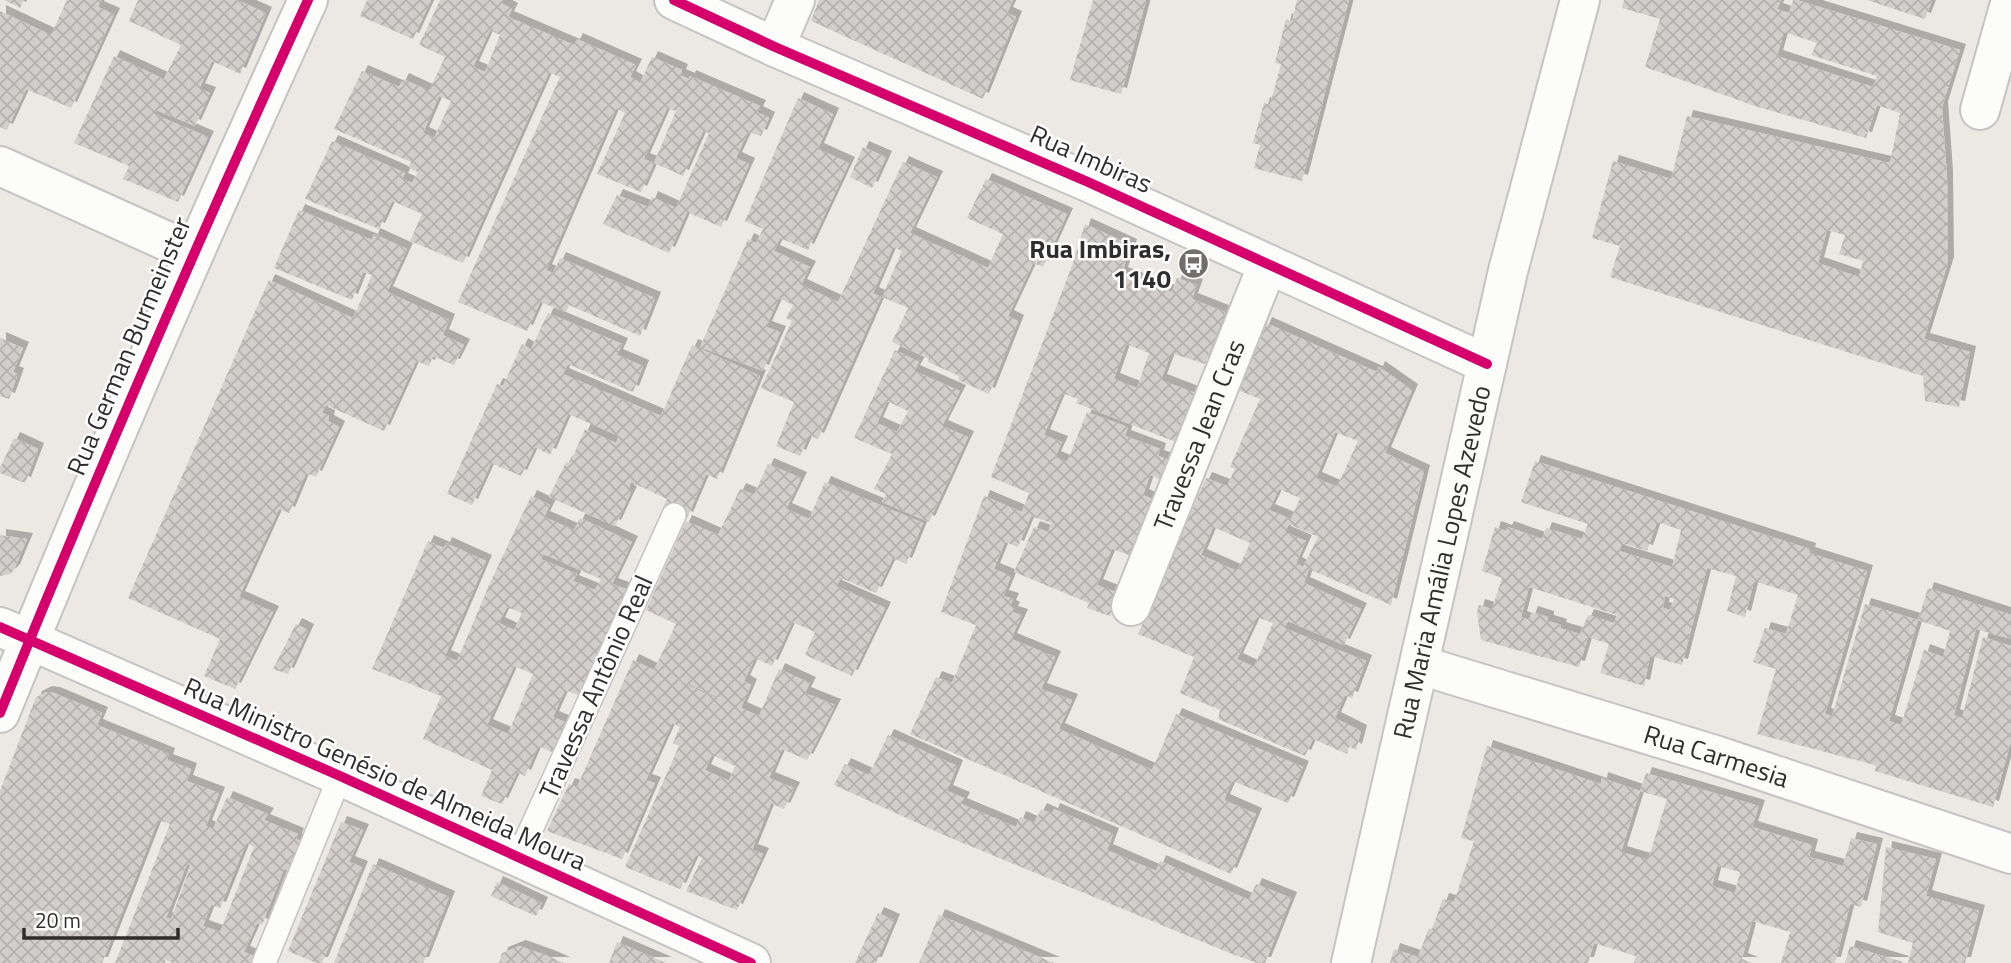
<svg xmlns="http://www.w3.org/2000/svg" width="2011" height="963" viewBox="0 0 2011 963" font-family="'Titillium Web',sans-serif">
<defs>
<pattern id="building-cross-hatch" width="8" height="8" patternUnits="userSpaceOnUse" patternTransform="scale(1.75)"><rect width="8" height="8" fill="#d1cecb"/><path d="M0 0l8 8M0 8l8-8" fill="none" stroke="#b4b1af"/></pattern>
<filter id="shadow"><feDropShadow dx="6" dy="-6" stdDeviation="0" flood-color="#0004"/></filter>
</defs>
<rect width="100%" height="100%" fill="#ece8e4"/>
<path fill="url(#building-cross-hatch)" fill-rule="evenodd" filter="url(#shadow)" d="M4,0H24L20,8Z
M67,0H101L98,7L114,14L71,108L26,89L7,130L0,127V11L51,35Z
M138,0H237L266,13L240,74L212,61L199,89L210,93L195,126L156,110L154,114L208,137L178,202L123,179L129,166L74,143L114,56L164,79L181,45L129,21Z
M367,0H431L413,39L360,16Z
M440,0H503V4L512,9L508,17L574,45L577,39L636,65L630,77L640,83L652,57L682,70L680,75L689,79L690,76L760,106L757,112L769,118L761,136L748,132L736,158L749,164L721,227L687,212L669,253L603,224L617,195L648,207L652,197L676,208L709,133L703,131L683,176L654,163L676,111L667,108L644,159L654,163L641,192L597,174L625,113L616,108L546,270L553,273L560,258L655,298L640,336L569,305L566,312L540,302L527,331L458,302L560,77L549,72L463,263L410,241L422,214L395,202L392,201L379,229L305,199L332,141L405,173L402,179L412,183L418,172L409,168L411,162L334,129L362,71L399,87L403,79L429,91L445,57L419,45ZM490,30L500,35L485,72L473,67ZM439,96L451,101L434,138L423,133Z
M819,0H1013L1007,13L1016,17L983,99L811,21Z
M1093,0H1146L1121,94L1070,80Z
M1297,0H1349L1302,181L1254,168L1260,145L1253,143L1264,103L1270,105L1281,64L1275,63L1286,19L1292,21Z
M1624,0H1781L1777,9L1789,13L1793,0H1797L1960,50L1942,107L1947,177L1948,263L1924,339L1970,352L1959,407L1925,401L1923,376L1610,277L1620,246L1592,238L1613,161L1671,179L1687,116L1890,163L1900,113L1877,105L1866,138L1758,107L1645,67L1660,19L1622,8ZM1784,32L1817,43L1811,55L1877,76L1873,87L1777,56ZM1827,230L1845,235L1839,254L1863,261L1859,277L1818,263Z
M1867,0H1932L1925,19Z
M798,98L833,114L818,149L849,163L808,250L780,238L774,251L810,267L801,285L838,302L903,162L937,177L910,233L988,268L1003,234L967,218L986,179L1067,214L1043,267L1033,263L1008,316L1018,321L989,394L958,380L959,376L928,362L929,359L892,342L908,308L882,297L902,251L893,247L873,293L881,297L824,426L818,439L809,435L800,456L776,446L794,402L761,388L792,321L786,318L793,305L779,298L766,327L780,332L763,371L700,347L748,239L756,243L763,229L745,221Z
M863,147L886,157L872,188L850,177Z
M299,210L372,240L374,234L407,249L387,292L449,320L443,335L464,345L454,365L433,356L429,366L416,361L384,431L326,405L322,413L329,416L328,421L339,427L316,477L306,473L289,513L279,509L239,597L273,612L235,689L204,676L220,639L128,598L269,280L353,318L372,275L363,272L352,300L274,268Z
M1085,224L1131,245L1122,273L1172,292L1177,278L1197,285L1192,299L1225,312L1205,364L1171,353L1161,380L1195,393L1176,442L1076,403L1078,399L1062,393L1044,435L1062,442L1055,457L1067,462L1087,412L1128,427L1125,436L1160,449L1158,456L1170,460L1162,480L1150,475L1143,495L1154,500L1132,556L1112,549L1097,585L1118,593L1110,616L1087,608L1089,603L1014,572L1034,527L1048,532L1051,523L1031,516L1018,547L1005,542L994,569L1011,576L1003,596L1013,599L1010,606L1014,608L1012,612L1022,615L1011,639L1055,657L1041,689L1072,700L1059,729L1152,770L1176,714L1303,767L1288,803L1232,781L1224,800L1256,814L1231,874L910,734L936,677L952,683L976,625L941,612L984,496L1022,512L1029,493L991,477L1073,263ZM1126,344L1149,353L1137,388L1114,379Z
M548,313L622,344L617,355L643,366L633,392L568,364L563,374L661,416L692,345L760,376L717,479L706,474L687,518L663,507L667,499L631,482L628,491L631,492L615,526L549,497L566,462L570,463L585,429L616,443L619,436L568,414L550,455L535,447L521,476L491,463L472,505L447,494L497,384L503,386L522,344L531,349Z
M1266,323L1377,372L1379,367L1412,390L1385,453L1424,471L1391,605L1309,569L1304,583L1361,609L1344,645L1288,621L1284,628L1366,661L1352,698L1345,695L1335,718L1361,731L1356,750L1349,746L1347,754L1313,739L1305,756L1218,719L1220,710L1180,693L1194,657L1138,634L1206,478L1227,486L1235,469L1230,467L1260,399L1238,390ZM1335,432L1358,441L1337,487L1316,478ZM1279,489L1300,498L1291,519L1269,510ZM1289,524L1318,537L1303,567L1296,563L1306,541L1285,532ZM1213,527L1250,543L1237,571L1201,555ZM1257,617L1273,623L1254,667L1237,659Z
M0,338L23,348L13,372L18,374L9,399L0,396Z
M895,350L919,362L914,371L960,391L942,426L968,437L929,522L882,502L886,494L874,489L892,454L854,438ZM887,401L908,411L897,432L877,423Z
M14,438L38,449L25,483L0,473V468Z
M1535,461L1810,549L1809,553L1867,571L1825,714L1832,716L1865,604L1918,620L1889,721L1901,725L1924,650L1943,657L1950,631L1918,620L1928,588L2011,615V639L1976,629L1954,715L1962,718L1983,637L2011,646V741L1993,807L1875,771L1876,766L1871,764L1757,734L1776,669L1753,662L1765,628L1786,634L1798,595L1754,581L1745,617L1727,611L1736,576L1707,568L1682,665L1650,656L1644,686L1600,673L1609,644L1588,637L1579,667L1481,640L1477,612L1479,605L1492,609L1502,578L1482,571L1495,527L1506,531L1508,527L1542,539L1546,528L1582,539L1588,524L1521,502ZM1657,522L1681,530L1672,567L1619,551L1622,543L1647,551ZM1529,587L1617,615L1614,623L1588,615L1580,634L1560,628L1561,625L1548,621V617L1532,612L1529,620L1521,617ZM1665,596L1674,599L1670,610L1663,608Z
M768,464L801,478L786,509L809,519L825,482L923,523L906,564L893,558L876,593L841,578L836,586L885,608L852,676L805,655L815,632L792,622L772,666L755,658L744,681L751,685L741,708L759,716L779,669L810,683L805,693L835,705L807,760L782,749L769,778L794,788L784,809L771,803L752,850L763,854L737,910L686,891L702,858L696,855L680,889L625,867L679,746L673,743L680,727L672,723L646,780L655,783L622,859L547,831L569,784L577,787L633,660L654,670L676,624L646,610L686,521L718,535L740,489L754,495ZM666,674L719,698L718,699L689,686ZM712,755L735,766L729,781L705,770Z
M531,496L550,505L544,517L574,530L580,518L632,542L612,584L626,589L607,632L578,695L565,690L553,717L565,722L552,752L538,746L525,776L517,772L502,804L481,796L492,770L423,739L441,696L372,669L428,541L444,548L446,543L486,561L445,656L457,661L490,583ZM543,554L557,560L601,579L595,590L573,581L577,574L541,559ZM507,607L522,613L514,630L499,623ZM514,666L533,674L508,734L487,725Z
M0,535L27,539L14,570L10,574L0,576Z
M296,624L308,630L288,674L273,669Z
M46,692L54,693L102,713L97,725L169,754L167,760L191,769L187,781L219,793L206,826L213,829L227,797L268,814L264,820L298,834L296,839L304,842L292,871L284,869L262,925L257,923L244,952L257,957L255,963H173L166,960L165,963H115L170,824L158,820L102,963H0V791L36,697ZM246,843L254,847L220,932L203,926L211,905L220,908ZM187,864L191,865L171,919L166,918Z
M888,735L957,766L947,791L964,798L961,804L1016,827L1020,817L1034,823L1041,809L1052,814L1054,809L1113,834L1107,850L1156,871L1160,861L1249,900L1256,884L1291,898L1265,963H1257L1227,952L946,836L834,785L845,764L869,775Z
M1487,746L1601,784L1602,778L1640,791L1646,773L1759,806L1752,827L1812,845L1809,857L1843,866L1851,838L1877,844L1861,907L1850,904L1835,963H1781L1790,932L1752,921L1742,959L1752,963H1634L1636,956L1594,943L1588,963H1390L1394,949L1418,957L1429,928L1432,929L1443,899L1454,902L1474,841L1461,838ZM1640,791L1667,799L1648,860L1621,852ZM1717,866L1740,872L1735,893L1712,886Z
M341,822L363,830L349,862L362,867L322,963H316L288,951Z
M1886,847L1936,859L1926,896L1979,911L1965,963H1908L1913,943L1878,932Z
M373,864L449,897L423,963H334Z
M497,882L542,903L536,916L491,896Z
M878,913L894,920L876,963H855Z
M939,915L1054,963H919Z
M617,942L666,963H609Z
M520,946L548,956L564,963H499L502,953Z
M1850,946L1903,962L1902,963H1845Z"/>
<g fill="none" stroke-linecap="round" stroke-linejoin="round">
<defs>
<path id="service" d="M518,858L674,515
M264,963L340,776"/>
<g id="minor">
<path d="M674,0L775,47L1088,182L1487,364"/>
<path d="M775,47L795,0"/>
<path d="M1980,110L2011,0"/>
<path d="M0,166L193,253"/>
<path id="s1" d="M1131,606L1268,264"/>
<path d="M0,627L340,776L751,963"/>
<path id="s2" d="M1420,665L1715,755L2011,854"/>
<path d="M0,713C97,473 200,236 308,0"/>
</g>
<g id="secondary">
<path id="s3" d="M1351,963L1508,271L1580,0"/>
</g>
</defs>
<use href="#service" stroke="#c5c4c5" stroke-width="26"/>
<use href="#minor" stroke="#c5c4c5" stroke-width="42"/>
<use href="#secondary" stroke="#c5c4c5" stroke-width="42"/>
<use href="#service" stroke="#fcfcfb" stroke-width="23"/>
<use href="#minor" stroke="#fcfcfb" stroke-width="38"/>
<use href="#secondary" stroke="#fcfcfb" stroke-width="38"/>
<defs>
<path id="cycleway" d="M674,0L775,47L1088,182L1487,364
M0,627L340,776L751,963
M0,713C97,473 200,236 308,0"/>
</defs>
<use href="#cycleway" stroke="#fff" stroke-width="15"/>
<use href="#cycleway" stroke="#d6006c" stroke-width="10"/>
</g>
<defs>
<symbol id="bus-disc" viewBox="-11 -11 22 22"><circle r="9.5" fill="#706f6e" stroke="#fff"/><path d="M-5-6H5V4H4V6H2V4H-2V6H-4V4H-5ZM-3.5-4V0h7V-4ZM-3.5 1.2v1.5H-2V1.2ZM2 1.2v1.5H3.5V1.2Z" fill="#fff"/></symbol>
</defs>
<g fill-rule="evenodd">
<use href="#bus-disc" x="1176" y="246" width="35" height="35"/>
</g>
<g text-anchor="middle" stroke-width="5" stroke-linejoin="round" paint-order="stroke">
<g font-size="26" fill="#2e2e2e" stroke="#fff">
<text transform="translate(1091 159) rotate(24)" y="9">Rua Imbiras</text>
<text transform="translate(129 346) rotate(-67)" y="9">Rua German Burmeinster</text>
<text dy="9" stroke="none"><textPath href="#s1" startOffset="184">Travessa Jean Cras</textPath></text>
<text dy="9" stroke="none"><textPath href="#s3" startOffset="411">Rua Maria Amália Lopes Azevedo</textPath></text>
<text transform="translate(596 687) rotate(-66)" y="9">Travessa Antônio Real</text>
<text dy="9" stroke="none"><textPath href="#s2" startOffset="310">Rua Carmesia</textPath></text>
<text transform="translate(385 774) rotate(24)" y="9">Rua Ministro Genésio de Almeida Moura</text>
</g>
<g font-size="26" font-weight="bold" fill="#2e2e2e" stroke="#fff" text-anchor="end">
<text x="1171" y="258">Rua Imbiras,<tspan x="1171" dy="30">1140</tspan></text>
</g>
</g>
<path d="M24 928v10h154v-10" fill="none" stroke="#2e2e2e" stroke-width="3.5"/>
<text x="35" y="928" font-size="21" fill="#2e2e2e" stroke="#ffffff" stroke-width="5" paint-order="stroke">20 m</text>
</svg>
